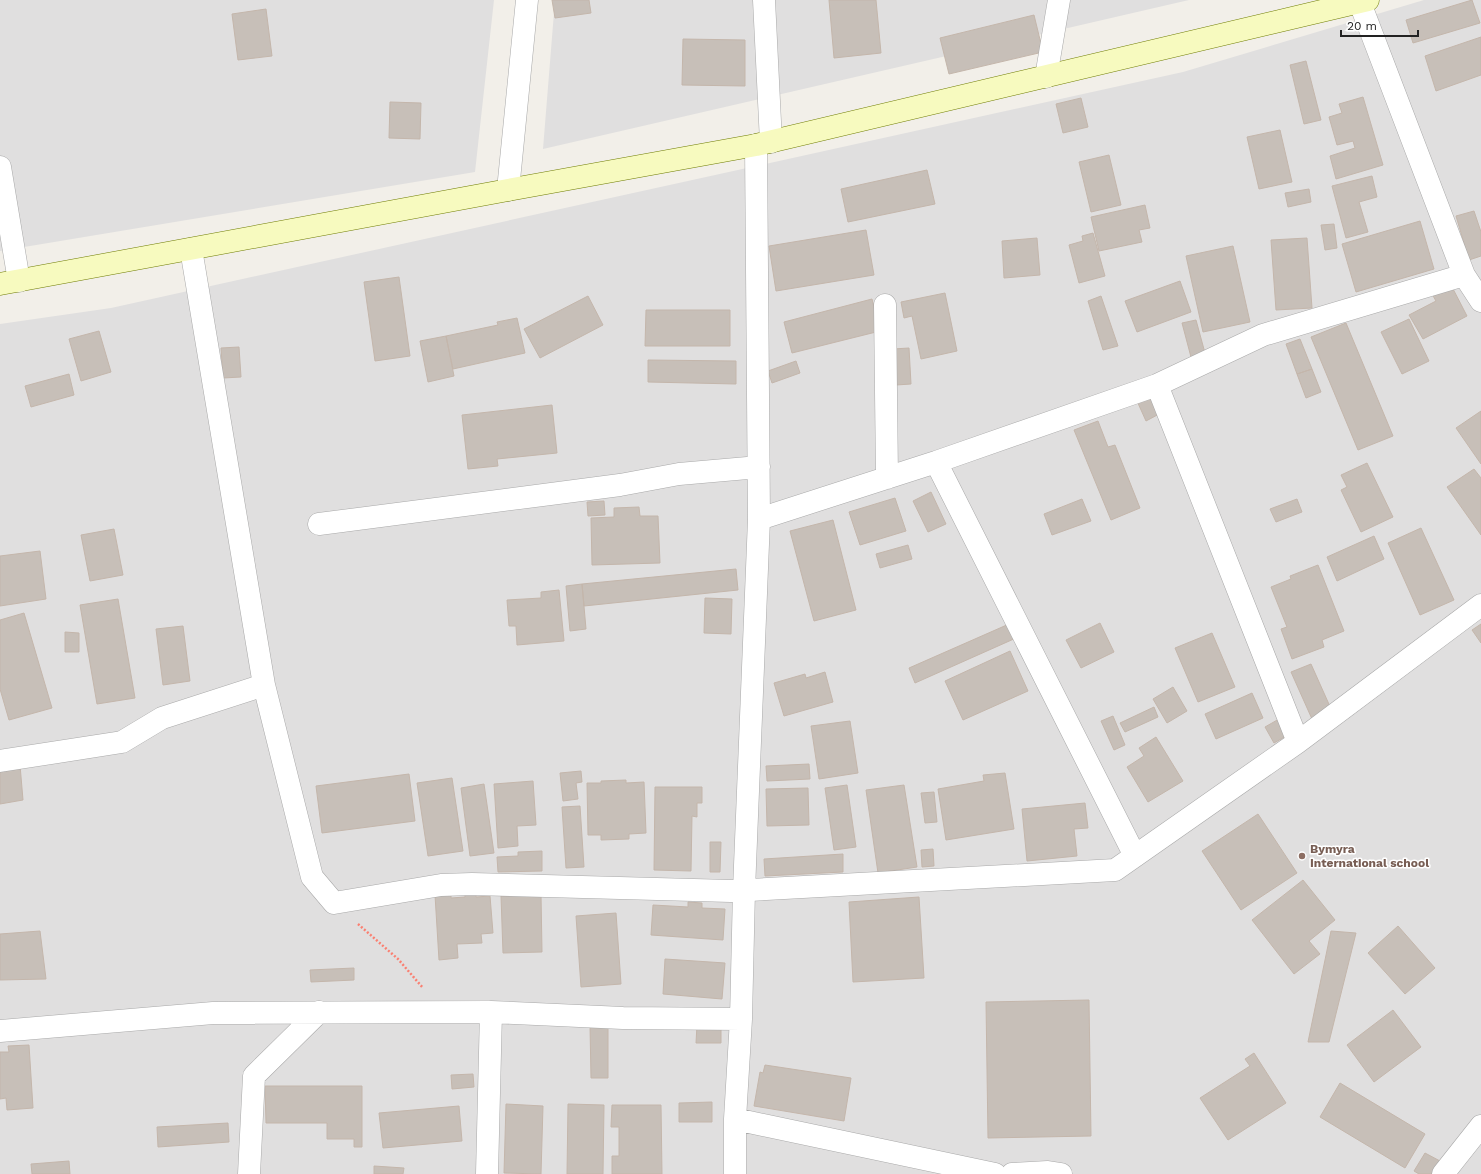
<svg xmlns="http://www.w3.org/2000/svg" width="1481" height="1174" viewBox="0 0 1481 1174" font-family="'Work Sans',sans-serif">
<rect width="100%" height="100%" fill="#f2efe9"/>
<path fill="#e0dfdf" d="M0,0H494L475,172L0,251Z
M555,0H1189L543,149Z
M1424,0H1481V1174H0V324L111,308L1183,72Z"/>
<path fill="#c7bfb8" stroke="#c4b6ab" d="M552,0H589L591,13L555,18Z
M829,0H876L881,53L834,58Z
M1472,0L1480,23L1413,43L1406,20Z
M266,9L272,56L238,60L232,14Z
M1034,15L1043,52L949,74L940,38Z
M1481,37V75L1436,91L1425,56Z
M683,39L745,40V86L682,85Z
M1306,61L1321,120L1304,124L1290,65Z
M1363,97L1383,165L1336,179L1330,156L1355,148L1353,141L1337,145L1329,117L1342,113L1339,104Z
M1081,98L1088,127L1063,133L1056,104Z
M390,102L421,103L420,139L389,138Z
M1280,130L1292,182L1259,189L1247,137Z
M1109,155L1121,205L1091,212L1079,162Z
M927,170L935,204L848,222L841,189Z
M1372,176L1377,197L1359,202L1368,232L1346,238L1332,186Z
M1309,189L1311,202L1288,207L1285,193Z
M1145,205L1150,228L1139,230L1142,242L1099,251L1091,217Z
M1474,211L1481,232V256L1469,260L1456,216Z
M1420,221L1434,269L1356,292L1342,244Z
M1334,224L1337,248L1325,250L1321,225Z
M866,230L874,275L776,291L769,246Z
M1093,233L1105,276L1079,283L1069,245L1083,241L1082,236Z
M1037,238L1040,275L1004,278L1002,241Z
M1307,238L1312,308L1276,310L1271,240Z
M1233,246L1250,322L1203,332L1186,256Z
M399,277L410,356L375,361L364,282Z
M1180,281L1191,312L1137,332L1125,301Z
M1451,285L1467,316L1423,339L1409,315L1436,301L1432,294Z
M945,293L957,351L921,359L912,316L904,318L901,302Z
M588,296L603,325L540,358L524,329Z
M1101,296L1118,346L1103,350L1088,301Z
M872,299L880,331L792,353L784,322Z
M646,310H730V346H645Z
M517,318L525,353L453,369L446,336L498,325L497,322Z
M1409,319L1429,361L1402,374L1381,332Z
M1196,320L1205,353L1191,357L1182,323Z
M1346,323L1393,436L1358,450L1311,337Z
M99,331L111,372L81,381L69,339Z
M446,336L454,376L428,382L420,341Z
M1300,339L1312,369L1297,374L1286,344Z
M239,347L241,377L223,378L221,348Z
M909,348L911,384L896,385L893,349Z
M648,360L736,361V384L648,382Z
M796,361L800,373L772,383L768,371Z
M1312,369L1321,392L1306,398L1297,374Z
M69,374L74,395L31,407L25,386Z
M1152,394L1161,413L1146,421L1137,401Z
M552,405L557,453L497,459L498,466L468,469L462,415Z
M1481,411V464L1456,428Z
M1098,421L1108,447L1115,445L1140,508L1111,520L1074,430Z
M1367,463L1393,517L1361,532L1341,490L1347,487L1341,475Z
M1474,469L1481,478V535L1447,487Z
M931,492L946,524L928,532L913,501Z
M895,498L906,531L860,545L849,512Z
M1082,499L1091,521L1052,535L1044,514Z
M1297,499L1302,512L1276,522L1270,509Z
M604,501L605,515L588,516L587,502Z
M639,507L640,516H658L660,563L592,565L591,518L614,517V508Z
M833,520L856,610L814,621L790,531Z
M1421,528L1454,600L1420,615L1388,543Z
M114,529L123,575L90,581L81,535Z
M1374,536L1384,559L1337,581L1327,557Z
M908,545L912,559L880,568L876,554Z
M40,551L46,599L0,606V556Z
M1318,565L1344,631L1322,640L1324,647L1292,659L1281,629L1287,627L1271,587L1291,579L1290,576Z
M736,569L738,590L584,606L582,584Z
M582,584L586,629L570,631L566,586Z
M559,590L564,641L517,645L516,626H509L507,600L541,598V592Z
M705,598L732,599L731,634L704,633Z
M118,599L135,698L97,704L80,605Z
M24,613L52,708L9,720L0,689V620Z
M1100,623L1114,652L1081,668L1066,640Z
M1009,624L1016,638L915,683L909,668Z
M1481,624V643L1472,630Z
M183,626L190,681L163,685L156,629Z
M65,632L79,633V652H65Z
M1212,633L1235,687L1198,702L1175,648Z
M1010,651L1028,691L963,720L945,681Z
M1311,664L1332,711L1312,719L1291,672Z
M825,672L833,702L784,716L774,683L805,674L806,678Z
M1173,687L1187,711L1167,723L1153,699Z
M1252,693L1263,718L1216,739L1205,714Z
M1154,707L1158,717L1125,732L1120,723Z
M1113,716L1125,745L1114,750L1101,721Z
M1279,719L1288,735L1274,743L1265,727Z
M850,721L858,773L819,779L811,726Z
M1156,737L1183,781L1148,802L1127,767L1144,756L1139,748Z
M809,764L810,779L767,781L766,766Z
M20,765L23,800L0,804V767Z
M581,771L582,782L576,783L578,799L563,801L560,773Z
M1005,773L1014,829L946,840L938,789L984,781L983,775Z
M409,774L415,821L322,833L316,786Z
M452,778L463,851L428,856L417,783Z
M626,780V783L644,782L646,833L629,834V839L601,840V835H588L587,783H601V781Z
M533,781L536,825L517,826L518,846L498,848L494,784Z
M484,784L494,853L470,856L461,788Z
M847,785L856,847L834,850L825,788Z
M904,785L917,867L878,873L866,790Z
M655,787H702V803H697V817L692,816L691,871L654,870Z
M808,788L809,825L767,826L766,789Z
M934,792L937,822L925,823L921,793Z
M1085,803L1088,828L1074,829L1077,856L1027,861L1022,809Z
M580,806L584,867L566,868L562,807Z
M1258,814L1297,873L1241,910L1202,851Z
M710,842H721L720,872H710Z
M933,849L934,866L922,867L921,850Z
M542,851V871L498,872L497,857L518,856V852Z
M843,854V872L765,876L764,859Z
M1303,880L1335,920L1309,941L1320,954L1294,974L1252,920Z
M476,893V897L490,896L493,933L481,934L482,943L457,944L458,958L439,960L435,895L451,894V898L465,897V894Z
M541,895L542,952L503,953L501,896Z
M919,897L924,978L853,982L849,902Z
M688,902L702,903V908L725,909L723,940L651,935L653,905L688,907Z
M616,913L621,984L581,987L576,916Z
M1398,926L1435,968L1405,994L1368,953Z
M40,931L46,979L0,980V934Z
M1331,931L1356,933L1329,1042H1308Z
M665,959L725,963L722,999L663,994Z
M354,968V980L311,982L310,970Z
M1089,1000L1091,1136L988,1138L986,1002Z
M1393,1010L1421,1047L1374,1082L1347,1045Z
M590,1025H608V1078H591Z
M697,1025H721V1043H696Z
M29,1045L33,1108L7,1110L6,1098L0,1099V1052H9L8,1046Z
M1254,1053L1286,1103L1228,1140L1200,1098L1250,1066L1245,1059Z
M765,1065L851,1078L844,1121L754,1106L760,1072L763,1073Z
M473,1074L474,1087L452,1089L451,1075Z
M1340,1083L1425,1134L1405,1168L1320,1117Z
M265,1086H362V1147H354V1139H327V1123H266Z
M712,1102V1122H679V1103Z
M506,1104L543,1106L541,1174L504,1173Z
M568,1104L604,1105L603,1174H567Z
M612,1105H661L662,1174H612V1156H619V1127H611Z
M459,1106L462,1141L383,1148L379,1113Z
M228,1123L229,1142L158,1147L157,1127Z
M1425,1153L1440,1161L1432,1174H1419L1414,1171Z
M69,1161L70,1174H32L31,1164Z
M374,1166L404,1168L403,1174H374Z"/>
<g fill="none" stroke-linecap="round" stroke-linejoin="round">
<defs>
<path id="street" d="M764,0L771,142
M1360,3L1464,275L1481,301
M1046,77L1059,0
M0,167L19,281
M508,190L527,0
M191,249L264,685L312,877L334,903L441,885L472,884L731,891L1115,870L1298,742L1481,605
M885,305L887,478
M1157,385L1298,742
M936,462L1135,856
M759,519L936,462L1157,385L1263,335L1464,275
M319,524L620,485L679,474L759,467
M0,761L122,742L162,718L264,685
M0,1031L213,1013L491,1012L623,1018L741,1019
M735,1119L995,1174
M249,1174L254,1076L319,1012
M487,1174L491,1012
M735,1174V1119L741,1019L744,890L759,519L756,145
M1012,1174L1048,1172L1061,1174
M1443,1174L1481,1126"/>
<path id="secondary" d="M0,284L508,190L756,145L1368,0"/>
</defs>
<use href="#street" stroke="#a9a9a9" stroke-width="23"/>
<use href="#secondary" stroke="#707d05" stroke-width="23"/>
<path stroke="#fa8072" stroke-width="2.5" stroke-dasharray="2 2" stroke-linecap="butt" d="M358,924L398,959L423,988"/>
<use href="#street" stroke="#fff" stroke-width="22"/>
<use href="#secondary" stroke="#f7fabf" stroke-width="22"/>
</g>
<circle fill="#8d6e63" stroke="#fff" stroke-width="1.5" cx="1302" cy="856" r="4"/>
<g text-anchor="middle" stroke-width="3" stroke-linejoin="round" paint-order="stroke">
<g font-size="12" font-weight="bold" fill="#785e54" stroke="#fff" text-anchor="start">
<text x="1310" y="853">Bymyra<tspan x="1310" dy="14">International school</tspan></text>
</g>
</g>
<path d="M1341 30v6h77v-6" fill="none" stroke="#222222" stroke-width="2"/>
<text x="1347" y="30" font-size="12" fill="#222222" stroke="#ffffff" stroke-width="3" paint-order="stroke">20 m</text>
</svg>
